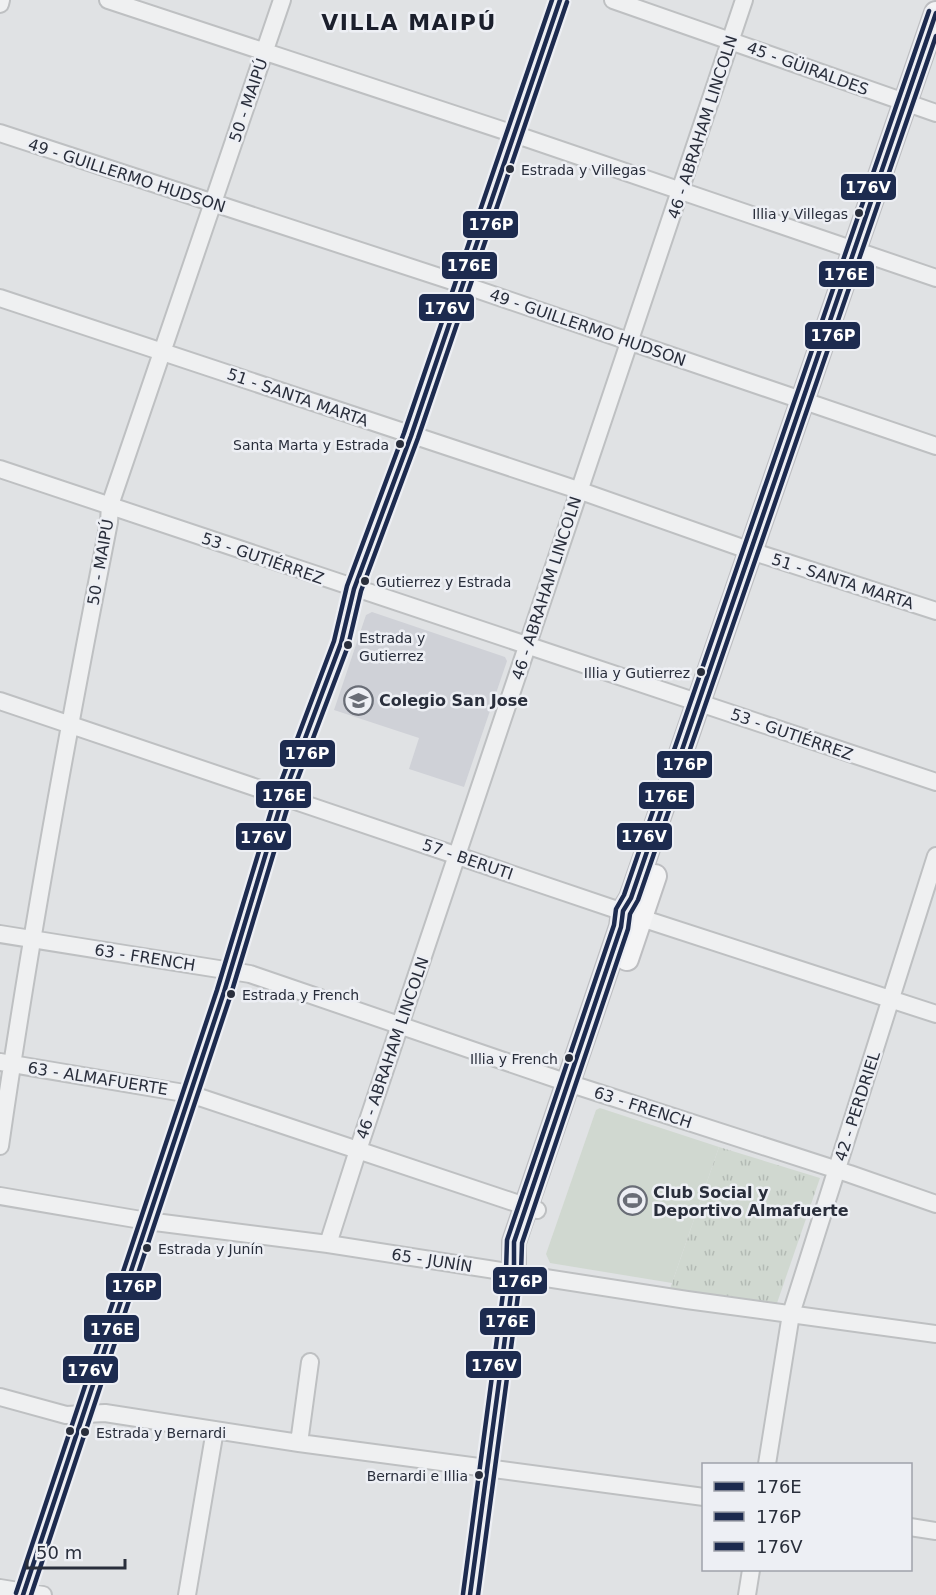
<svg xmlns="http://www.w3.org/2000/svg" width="936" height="1595" viewBox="0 0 936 1595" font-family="'DejaVu Sans',sans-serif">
<defs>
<pattern id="park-tufts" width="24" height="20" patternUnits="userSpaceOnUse" patternTransform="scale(1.5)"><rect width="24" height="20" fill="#d0d8d0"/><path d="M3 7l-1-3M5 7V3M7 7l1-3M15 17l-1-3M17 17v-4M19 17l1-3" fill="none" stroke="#b3bab4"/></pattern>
</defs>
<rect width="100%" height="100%" fill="#e0e2e4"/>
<path fill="#cfd1d7" d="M372,612L505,657L507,661L464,787L409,769L419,738L334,710L366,615Z"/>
<path fill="#d0d8d0" d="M600,1108L719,1147L672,1283L550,1263L546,1254L596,1110Z"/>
<path fill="url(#park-tufts)" d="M719,1147L820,1178L776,1306L670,1289Z"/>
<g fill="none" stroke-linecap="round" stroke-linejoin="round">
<defs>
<path id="minor" d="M108,0L514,134L936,278
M613,0L936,113
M0,4L1,0
M0,133L461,284L936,446
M0,298L578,490L751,551L936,611
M0,469L936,782
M0,701L641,918L936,1014
M0,934L250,974L568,1083L850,1174L936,1204
M0,1062L190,1094L537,1210
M0,1146C30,937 68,729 109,522L110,505L282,0
M0,1196L147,1221L328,1244L687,1300L936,1334
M328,1244L358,1150L744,0
M0,1397L66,1415L105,1413L299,1443L704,1497
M299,1443L310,1362
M767,1464L791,1314L936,856
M910,1527L936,1531
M0,1588L43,1595
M23,1595L224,992L283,797L341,643L354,589L411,436L560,0
M187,1595L215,1430
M470,1595L514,1272
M747,1595L751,1570"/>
<path id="major" d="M627,959L655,876
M514,1272V1242L621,927L623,911L631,898L936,13"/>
</defs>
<use href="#minor" stroke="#bec0c2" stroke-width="20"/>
<use href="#major" stroke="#bdbec1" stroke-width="26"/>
<use href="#minor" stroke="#eff0f1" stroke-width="16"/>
<use href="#major" stroke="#f4f4f5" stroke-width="22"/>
<defs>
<path id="bus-1" d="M23,1595L224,992L283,797L341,643L354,589L411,436L560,0
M470,1595L514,1272V1242L621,927L623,911L631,898L936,13"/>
<path id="bus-2" d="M31,1595L231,994L290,799L348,646L361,591L418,438L567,2
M478,1595L521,1273L522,1243L628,929L630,914L638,900L936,36"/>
<path id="bus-3" d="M16,1593L217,990L276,795L334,641L347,586L404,433L552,0
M463,1594L506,1271L507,1240L614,925L616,909L624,895L929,11"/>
</defs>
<use href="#bus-1" stroke="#edeff4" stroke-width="9"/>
<use href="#bus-2" stroke="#edeff4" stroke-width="9"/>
<use href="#bus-3" stroke="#edeff4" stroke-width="9"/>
<use href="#bus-1" stroke="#1d2b4f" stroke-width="4.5"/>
<use href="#bus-2" stroke="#1d2b4f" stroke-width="4.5"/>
<use href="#bus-3" stroke="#1d2b4f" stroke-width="4.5"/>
</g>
<defs>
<symbol id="university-ring" viewBox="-11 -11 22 22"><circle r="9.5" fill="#edeff4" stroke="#696d76" stroke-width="1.5"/><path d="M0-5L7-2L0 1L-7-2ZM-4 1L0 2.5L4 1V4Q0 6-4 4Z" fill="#696d76"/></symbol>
<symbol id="stadium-ring" viewBox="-11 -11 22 22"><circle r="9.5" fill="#edeff4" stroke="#696d76" stroke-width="1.5"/><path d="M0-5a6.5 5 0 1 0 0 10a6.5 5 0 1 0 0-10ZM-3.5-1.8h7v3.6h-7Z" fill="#696d76"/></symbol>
</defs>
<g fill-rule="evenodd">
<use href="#university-ring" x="342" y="684" width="33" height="33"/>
<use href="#stadium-ring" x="616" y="1184" width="33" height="33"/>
</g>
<g fill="#292e3b" stroke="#edeff4" stroke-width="2">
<circle cx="510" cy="169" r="5"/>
<circle cx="859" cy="213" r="5"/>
<circle cx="400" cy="444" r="5"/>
<circle cx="365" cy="581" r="5"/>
<circle cx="348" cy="645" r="5"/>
<circle cx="701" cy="672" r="5"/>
<circle cx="231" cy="994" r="5"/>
<circle cx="569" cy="1058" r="5"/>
<circle cx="147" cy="1248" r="5"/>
<circle cx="70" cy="1431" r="5"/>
<circle cx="85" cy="1432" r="5"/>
<circle cx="479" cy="1475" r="5"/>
</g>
<g text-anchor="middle" stroke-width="5" stroke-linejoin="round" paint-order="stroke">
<g font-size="14" fill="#292e3b" stroke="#edeff4" text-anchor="start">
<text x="521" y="175">Estrada y Villegas</text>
<text x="848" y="219" text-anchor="end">Illia y Villegas</text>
<text x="389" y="450" text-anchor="end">Santa Marta y Estrada</text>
<text x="376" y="587">Gutierrez y Estrada</text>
<text x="359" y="643">Estrada y<tspan x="359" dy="18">Gutierrez</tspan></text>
<text x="690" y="678" text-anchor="end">Illia y Gutierrez</text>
<text x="242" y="1000">Estrada y French</text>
<text x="558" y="1064" text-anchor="end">Illia y French</text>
<text x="158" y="1254">Estrada y Junín</text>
<text x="96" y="1438">Estrada y Bernardi</text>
<text x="468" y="1481" text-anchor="end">Bernardi e Illia</text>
</g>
<g font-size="16" fill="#292e3b" stroke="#edeff4">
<text transform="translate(808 68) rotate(20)" y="6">45 - GÜIRALDES</text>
<text transform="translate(248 100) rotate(-71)" y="6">50 - MAIPÚ</text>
<text transform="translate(702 127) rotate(-72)" y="6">46 - ABRAHAM LINCOLN</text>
<text transform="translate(127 175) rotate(18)" y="6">49 - GUILLERMO HUDSON</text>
<text transform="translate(588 327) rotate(19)" y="6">49 - GUILLERMO HUDSON</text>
<text transform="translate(298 397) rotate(19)" y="6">51 - SANTA MARTA</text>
<text transform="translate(263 558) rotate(19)" y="6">53 - GUTIÉRREZ</text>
<text transform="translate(100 562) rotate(-80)" y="6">50 - MAIPÚ</text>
<text transform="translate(843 581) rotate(18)" y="6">51 - SANTA MARTA</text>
<text transform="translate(546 588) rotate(-72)" y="6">46 - ABRAHAM LINCOLN</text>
<text transform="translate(792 734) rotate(19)" y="6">53 - GUTIÉRREZ</text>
<text transform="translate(468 859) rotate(19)" y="6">57 - BERUTI</text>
<text transform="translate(145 957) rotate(9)" y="6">63 - FRENCH</text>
<text transform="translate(392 1048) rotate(-71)" y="6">46 - ABRAHAM LINCOLN</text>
<text transform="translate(98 1078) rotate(9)" y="6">63 - ALMAFUERTE</text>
<text transform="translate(857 1106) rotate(-72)" y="6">42 - PERDRIEL</text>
<text transform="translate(643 1107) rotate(18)" y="6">63 - FRENCH</text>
<text transform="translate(432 1260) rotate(9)" y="6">65 - JUNÍN</text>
</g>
<g font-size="16" font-weight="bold" fill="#292e3b" stroke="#edeff4" text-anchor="start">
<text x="379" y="706">Colegio San Jose</text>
<text x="653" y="1198">Club Social y<tspan x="653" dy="18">Deportivo Almafuerte</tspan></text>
</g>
<g font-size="22" font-weight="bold" letter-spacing="1.5" fill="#1b1f2c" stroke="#edeff4">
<text x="409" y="30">VILLA MAIPÚ</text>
</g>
</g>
<g stroke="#edeff4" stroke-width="2">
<rect x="840" y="173" width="57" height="28" rx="6" fill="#1d2b4f"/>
<rect x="462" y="210" width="57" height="29" rx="6" fill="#1d2b4f"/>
<rect x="441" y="251" width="57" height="29" rx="6" fill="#1d2b4f"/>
<rect x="818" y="260" width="57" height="28" rx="6" fill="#1d2b4f"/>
<rect x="418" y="293" width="57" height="29" rx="6" fill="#1d2b4f"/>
<rect x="804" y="321" width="57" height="29" rx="6" fill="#1d2b4f"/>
<rect x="279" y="739" width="57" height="29" rx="6" fill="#1d2b4f"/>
<rect x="656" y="750" width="57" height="29" rx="6" fill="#1d2b4f"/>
<rect x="255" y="780" width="57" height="29" rx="6" fill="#1d2b4f"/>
<rect x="638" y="781" width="57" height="29" rx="6" fill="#1d2b4f"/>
<rect x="616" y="822" width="57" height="29" rx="6" fill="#1d2b4f"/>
<rect x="235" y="822" width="57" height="29" rx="6" fill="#1d2b4f"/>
<rect x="492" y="1266" width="56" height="29" rx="6" fill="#1d2b4f"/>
<rect x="105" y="1272" width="57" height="29" rx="6" fill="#1d2b4f"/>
<rect x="479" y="1307" width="57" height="29" rx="6" fill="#1d2b4f"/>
<rect x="83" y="1314" width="57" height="29" rx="6" fill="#1d2b4f"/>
<rect x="465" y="1350" width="57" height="29" rx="6" fill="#1d2b4f"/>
<rect x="62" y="1355" width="57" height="29" rx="6" fill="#1d2b4f"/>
</g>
<g font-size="16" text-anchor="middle" font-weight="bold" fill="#fff">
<text x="868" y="193">176V</text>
<text x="491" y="230">176P</text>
<text x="469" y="271">176E</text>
<text x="846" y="280">176E</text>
<text x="447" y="314">176V</text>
<text x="833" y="341">176P</text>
<text x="307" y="759">176P</text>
<text x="685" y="770">176P</text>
<text x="284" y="801">176E</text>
<text x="666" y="802">176E</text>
<text x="644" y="842">176V</text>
<text x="263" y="843">176V</text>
<text x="520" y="1287">176P</text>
<text x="134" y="1292">176P</text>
<text x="507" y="1327">176E</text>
<text x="112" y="1335">176E</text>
<text x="494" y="1371">176V</text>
<text x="90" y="1376">176V</text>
</g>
<rect x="702" y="1463" width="210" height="108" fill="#edeff4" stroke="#9fa2aa" stroke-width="1.5"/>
<rect x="714" y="1482" width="30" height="9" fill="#1d2b4f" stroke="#9fa2aa" stroke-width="1.5"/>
<text x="756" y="1493" font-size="18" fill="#292e3b">176E</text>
<rect x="714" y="1512" width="30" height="9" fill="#1d2b4f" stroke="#9fa2aa" stroke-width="1.5"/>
<text x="756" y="1523" font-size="18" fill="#292e3b">176P</text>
<rect x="714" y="1542" width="30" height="9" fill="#1d2b4f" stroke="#9fa2aa" stroke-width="1.5"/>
<text x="756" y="1553" font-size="18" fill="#292e3b">176V</text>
<path d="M27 1559v9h98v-9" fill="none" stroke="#292e3b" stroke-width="3"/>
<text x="36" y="1559" font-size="18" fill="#292e3b" stroke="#edeff4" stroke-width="4.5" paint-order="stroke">50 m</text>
</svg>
